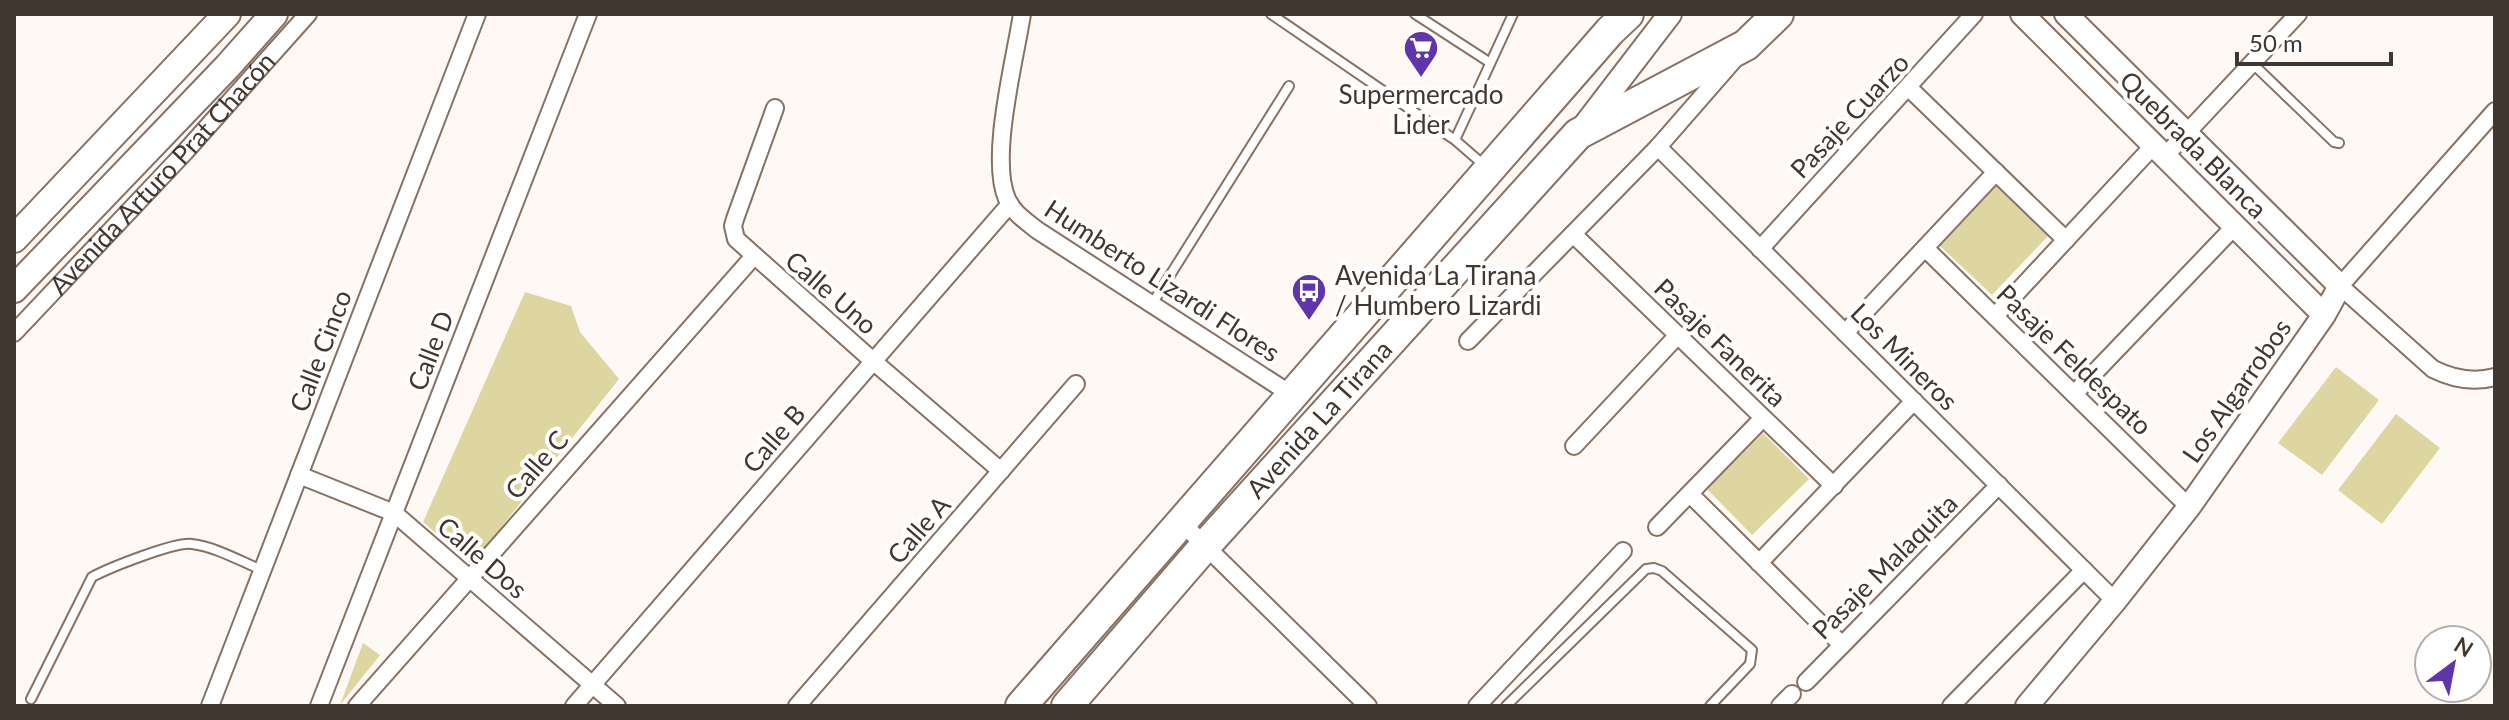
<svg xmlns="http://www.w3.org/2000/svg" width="2509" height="720" viewBox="0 0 2509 720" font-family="Lato,sans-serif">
<rect width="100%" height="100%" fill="#fef9f5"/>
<path fill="#ddd6a1" d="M1996,186L2048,236L1992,295L1940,246Z
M525,292L571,306L580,332L619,379L472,564L423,522Z
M2336,367L2379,400L2322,475L2278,443Z
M2396,414L2440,448L2382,524L2338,490Z
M1763,433L1809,479L1752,535L1707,489Z
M363,643L380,655L340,705Z"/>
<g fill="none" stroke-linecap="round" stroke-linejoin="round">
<defs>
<path id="lane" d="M1271,14L1455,140L1485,166
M1415,14L1489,62
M2253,64L2334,142L2339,143
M1455,140L1513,14
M1152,304L1289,86
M31,699L92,577C109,568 176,541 192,544C216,547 240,561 262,570
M1506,706L1646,569L1654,568L1662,571L1752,650L1750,664L1710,706"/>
<g id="street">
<path d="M1022,14C1015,60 989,158 1007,199C1013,213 1026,221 1037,230L1292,395"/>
<path d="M1909,88L2066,240"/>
<path d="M775,108L735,219L733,226L736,239L873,361L1001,471"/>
<path d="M2495,111L2340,286L2433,369C2453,379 2473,383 2495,377"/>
<path d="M1658,147L2115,601"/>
<path d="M2165,156L2298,14"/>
<path d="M1573,234L1834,486"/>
<path d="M1925,248L2189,507"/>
<path d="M1760,249L1974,14"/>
<path d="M1995,316L2154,145"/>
<path id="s1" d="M14,333L185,152L308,14"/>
<path d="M1845,333L1996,172"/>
<path d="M1468,341L1658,147L1733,61"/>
<path d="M2074,394L2235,226"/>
<path d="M1574,446L1678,335"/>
<path d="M299,475L394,513L617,706"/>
<path d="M1690,494L1842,645"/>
<path d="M1181,522L1368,706"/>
<path d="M1657,527L1763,418"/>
<path d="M1759,563L1914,401"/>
<path d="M1806,682L1999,485"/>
<path d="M210,706L477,14"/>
<path d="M319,706L588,14"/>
<path d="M357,706L754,256"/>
<path d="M574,706L1010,204"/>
<path d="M797,706L1076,384"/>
<path d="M1477,706L1623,551"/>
<path d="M1780,706L1792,694"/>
<path d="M1951,706L2084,570"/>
</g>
<path id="secondary" d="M2022,14L2324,315
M1581,130L1670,14
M2027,706L2115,601L2189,507L2324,315L2340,286L2066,14"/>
<path id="primary" d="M14,239L227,14
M14,289L227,67L274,14"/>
<g id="highway">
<path d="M1021,706L1610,31L1628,14"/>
<path id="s2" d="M1067,706L1205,546L1578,134L1746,45L1778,14"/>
</g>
</defs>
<use href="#lane" stroke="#887162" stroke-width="12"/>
<use href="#street" stroke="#887162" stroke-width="20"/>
<use href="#secondary" stroke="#887162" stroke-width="26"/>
<use href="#primary" stroke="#887162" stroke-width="30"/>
<use href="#highway" stroke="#887162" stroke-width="34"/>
<use href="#lane" stroke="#fff" stroke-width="8"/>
<use href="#street" stroke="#fff" stroke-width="16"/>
<use href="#secondary" stroke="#fff" stroke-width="22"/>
<use href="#primary" stroke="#fff" stroke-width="26"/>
<use href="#highway" stroke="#fff" stroke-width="30"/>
</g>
<defs>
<symbol id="supermarket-pin" viewBox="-11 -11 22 30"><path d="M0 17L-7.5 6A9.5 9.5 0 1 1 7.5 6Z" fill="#6035ac" stroke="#fff"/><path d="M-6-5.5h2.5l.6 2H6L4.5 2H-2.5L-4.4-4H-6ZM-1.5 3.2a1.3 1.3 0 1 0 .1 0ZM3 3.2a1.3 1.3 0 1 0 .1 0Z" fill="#fff"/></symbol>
<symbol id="bus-pin" viewBox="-11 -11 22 30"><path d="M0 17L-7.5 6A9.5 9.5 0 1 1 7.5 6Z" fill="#6035ac" stroke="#fff"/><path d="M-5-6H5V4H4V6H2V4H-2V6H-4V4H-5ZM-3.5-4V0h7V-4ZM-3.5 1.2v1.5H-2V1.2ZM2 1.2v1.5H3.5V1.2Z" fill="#fff"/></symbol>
</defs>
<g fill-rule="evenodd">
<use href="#supermarket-pin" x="1401" y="28" width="40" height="54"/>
<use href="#bus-pin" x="1289" y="271" width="40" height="54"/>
</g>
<g text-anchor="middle" stroke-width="8" stroke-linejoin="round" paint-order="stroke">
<g font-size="26" fill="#413630" stroke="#fff">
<text x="1421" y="104">Supermercado<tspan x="1421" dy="30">Lider</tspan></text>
<text x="1335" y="285" text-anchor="start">Avenida La Tirana<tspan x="1335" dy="30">/ Humbero Lizardi</tspan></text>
</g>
<g font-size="26" fill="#413630" stroke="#fff">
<text transform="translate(1850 116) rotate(-47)" y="9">Pasaje Cuarzo</text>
<text transform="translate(2193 145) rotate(45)" y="9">Quebrada Blanca</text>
<text dy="9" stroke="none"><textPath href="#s1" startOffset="218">Avenida Arturo Prat Chacón</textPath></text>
<text transform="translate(1162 281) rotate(33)" y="9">Humberto Lizardi Flores</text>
<text transform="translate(831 293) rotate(41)" y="9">Calle Uno</text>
<text transform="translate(1720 343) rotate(44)" y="9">Pasaje Fanerita</text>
<text transform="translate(321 351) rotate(-69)" y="9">Calle Cinco</text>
<text transform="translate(431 351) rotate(-69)" y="9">Calle D</text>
<text transform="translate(1904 357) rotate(45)" y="9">Los Mineros</text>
<text transform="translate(2074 360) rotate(44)" y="9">Pasaje Feldespato</text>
<text transform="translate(2237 391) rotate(-55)" y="9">Los Algarrobos</text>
<text dy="9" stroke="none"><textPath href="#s2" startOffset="382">Avenida La Tirana</textPath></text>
<text transform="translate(774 439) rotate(-49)" y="9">Calle B</text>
<text transform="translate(537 465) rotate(-49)" y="9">Calle C</text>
<text transform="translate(919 530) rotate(-49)" y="9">Calle A</text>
<text transform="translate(482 558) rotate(41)" y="9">Calle Dos</text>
<text transform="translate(1885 567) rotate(-45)" y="9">Pasaje Malaquita</text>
</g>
</g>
<rect width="2509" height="720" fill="none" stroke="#413630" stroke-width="32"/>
<g transform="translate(2453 664) rotate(32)"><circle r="38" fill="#ffffff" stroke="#b3afac" stroke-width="2"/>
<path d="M0-6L14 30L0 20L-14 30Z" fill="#6035ac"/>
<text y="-12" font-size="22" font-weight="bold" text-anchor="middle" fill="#413630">N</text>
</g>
<path d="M2237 52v12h154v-12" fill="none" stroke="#413630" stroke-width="4"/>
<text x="2249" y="52" font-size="24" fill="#413630" stroke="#ffffff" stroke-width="6" paint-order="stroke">50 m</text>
</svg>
